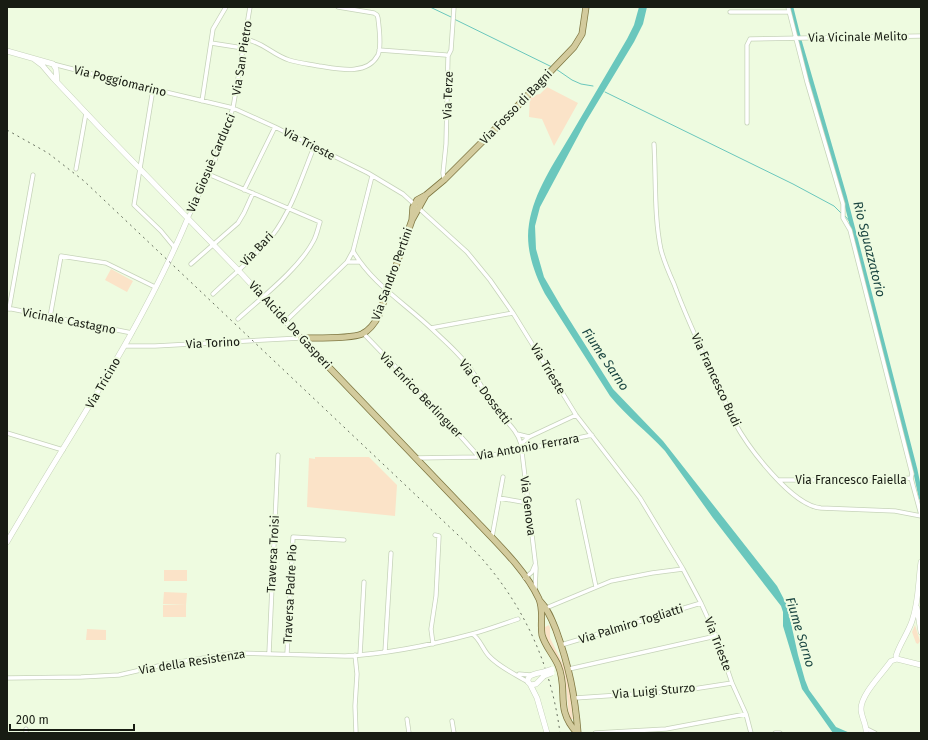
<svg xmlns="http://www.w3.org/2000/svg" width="928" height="740" viewBox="0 0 928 740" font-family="'Fira Sans',sans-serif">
<rect width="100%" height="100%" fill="#eefbe0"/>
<path fill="#fbe3c8" d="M547,87L578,103L554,146L542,119L529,117L530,96L540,94Z
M111,269L133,281L127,292L105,280Z
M315,457H369L397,485L395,516L307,507L309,458L315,459Z
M164,570H187V581H164Z
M164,592L187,593L186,605L163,604Z
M163,605H186V617H163Z
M549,625L550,628V638L565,668L571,698L573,719H570L569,716C567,701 567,686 564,672C559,657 544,643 545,627Z
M915,625L920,641L918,644L916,643L912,632Z
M87,629L106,630V640H86Z"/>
<path fill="#6ac7bd" d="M639,7H647L643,24L634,42L585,123L540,207L535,226L536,249L544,277L562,308L613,389L663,441L777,586L787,605L798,655L805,680L809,690L836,727L850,733H833L802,689L783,626V612L781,606L713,518L665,451C648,432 626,416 610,396L545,294C534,273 525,248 529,224C534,192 554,163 570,136C589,104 608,71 627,39L634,25Z"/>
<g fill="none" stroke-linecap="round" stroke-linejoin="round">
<path stroke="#6ac7bd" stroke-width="1" d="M430,7L451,17
M454,19L552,67
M556,69L572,80L581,84L593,86
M605,92L793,184L834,206L841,213
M845,216L851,223"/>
<path stroke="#6ac7bd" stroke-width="4.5" d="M791,7L800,43L845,198L915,469L921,498"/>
<defs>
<path id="street" d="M788,7L807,82L843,204V218L850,230L912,474L911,478
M730,12H789
M245,39C265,43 271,54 289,60C298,63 309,64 319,66C338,69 367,76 378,55C382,46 379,28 378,18L377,15L374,13L338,7
M211,43L243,48
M379,50L446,55L448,56L446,144L443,173L444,180
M448,56L451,50L454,7
M53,64L119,81L233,108L275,127L368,173L403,194L467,252L490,280L513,313L576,415L640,498L683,569L701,603L716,636L732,683L746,714L751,733
M153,89L134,205L161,231L175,248
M202,101L213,29L226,7
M747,123V45L750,39L921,36
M654,144C656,177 654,218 661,250C664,261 669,273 674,284C686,317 701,349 716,381C723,395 727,409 735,423C748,447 792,506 821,508L895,511L921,516
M76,169L86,113
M208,174L320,222C318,228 317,234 314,240C300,268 261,298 238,319
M244,190L275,127
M188,218L215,160L233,108L250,7
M353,251C372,284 406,304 433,330C447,343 463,357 474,374C481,384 486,396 493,405C502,419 517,428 521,444L536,568L535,590
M347,262H359
M191,264L238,223L244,213L253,193
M213,294C233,275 255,257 272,236C291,212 303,174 314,147
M7,308L132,333
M9,309L33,175
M50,317L61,256L106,263L155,287
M286,321L347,262L353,251L372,176
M431,328L513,313
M363,333L438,411L479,457
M125,346H155L301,338
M7,433L63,450
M517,434L529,437
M521,444L529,437L576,415
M415,458L479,457L507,453L592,435
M778,480H878L911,478L921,515
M499,498L528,503
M578,501L596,587
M492,537L503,477
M525,578L532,572L535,565
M546,608L611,581L652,573L683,569
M472,634C479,637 483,650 489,656C499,667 515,674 528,682
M433,644L431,629L436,596L439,536L435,535
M561,645L701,603
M385,652L391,553
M269,653L278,455
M287,654L293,537L344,540
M355,655L357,674L355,706L356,733
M360,655L364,582
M569,669L716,636
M519,674L530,675
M7,678L81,677L119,675L167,664L235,653L345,656C388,654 431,645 472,634C487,630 503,624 518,619
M575,698L680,691L732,683
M407,719L409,733
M452,721L454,733
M26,729V733
M867,729L875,733
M595,733L666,729L746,714
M775,733H780"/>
<path id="secondary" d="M7,51L53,64L56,69L57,82
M34,59L42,65L53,78L104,132L238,270L301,338
M7,542C69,435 140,333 188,218
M917,608L921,632
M897,659L896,656C899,645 908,633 912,621C919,602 918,582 921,562
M543,672C536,674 527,674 528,682L531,685L536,684L544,676
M530,684L537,698L547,733
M866,733C867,725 861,717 861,709C861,694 883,673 891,661L897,659L921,665"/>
<path id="primary" d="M412,220L413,207L417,200L426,195L444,180L505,119L574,47L582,34L586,7
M301,338L478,523C499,545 526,571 539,599C544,611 540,623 542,635C545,646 553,654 558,665C569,691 554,708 577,733
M301,338C315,338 350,339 362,334C370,330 375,323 379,315L412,220L426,195
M540,601C548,609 552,620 556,630C569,666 575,695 578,733"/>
</defs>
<use href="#street" stroke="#c6d3b9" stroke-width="5"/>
<use href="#secondary" stroke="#c6d3b9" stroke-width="6"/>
<use href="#primary" stroke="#7f7742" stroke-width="7"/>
<use href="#street" stroke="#fff" stroke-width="3.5"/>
<use href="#secondary" stroke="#fff" stroke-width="5"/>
<use href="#primary" stroke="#d3cb9d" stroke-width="5.5"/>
<path stroke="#676f5f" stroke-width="1" stroke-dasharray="2 4" stroke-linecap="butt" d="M7,130L48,153L84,181L476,552C523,603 551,664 560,733"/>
<defs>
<path id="secondary-bridge" d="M543,672L552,669
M544,676L552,673"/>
</defs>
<use href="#secondary-bridge" stroke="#c6d3b9" stroke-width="6" stroke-linecap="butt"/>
<use href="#secondary-bridge" stroke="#fff" stroke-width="5"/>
</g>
<g text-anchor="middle" stroke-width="4" stroke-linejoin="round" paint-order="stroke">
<g font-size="12" fill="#181c13" stroke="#eefbe0">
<text transform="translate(858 37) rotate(-1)" y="4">Via Vicinale Melito</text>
<text transform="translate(242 58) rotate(-81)" y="4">Via San Pietro</text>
<text transform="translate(120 81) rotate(14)" y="4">Via Poggiomarino</text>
<text transform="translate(448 95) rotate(-88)" y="4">Via Terze</text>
<text transform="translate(516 107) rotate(-46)" y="4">Via Fosso di Bagni</text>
<text transform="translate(309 144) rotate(27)" y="4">Via Trieste</text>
<text transform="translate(211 163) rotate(-67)" y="4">Via Giosuè Carducci</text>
<text transform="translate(257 249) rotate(-47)" y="4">Via Bari</text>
<text transform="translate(392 274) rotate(-70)" y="4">Via Sandro Pertini</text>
<text transform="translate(69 321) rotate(11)" y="4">Vicinale Castagno</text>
<text transform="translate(290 325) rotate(47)" y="4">Via Alcide De Gasperi</text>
<text transform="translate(213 343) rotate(-3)" y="4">Via Torino</text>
<text transform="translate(548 369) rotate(59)" y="4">Via Trieste</text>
<text transform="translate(716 380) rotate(65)" y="4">Via Francesco Budi</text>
<text transform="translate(103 383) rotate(-60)" y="4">Via Tricino</text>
<text transform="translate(485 392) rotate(53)" y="4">Via G. Dossetti</text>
<text transform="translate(421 395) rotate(46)" y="4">Via Enrico Berlinguer</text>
<text transform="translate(528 447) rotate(-10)" y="4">Via Antonio Ferrara</text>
<text x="851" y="484">Via Francesco Faiella</text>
<text transform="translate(528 506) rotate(83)" y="4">Via Genova</text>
<text transform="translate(273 554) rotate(-87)" y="4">Traversa Troisi</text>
<text transform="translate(290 594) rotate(-87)" y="4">Traversa Padre Pio</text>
<text transform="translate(631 624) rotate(-17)" y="4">Via Palmiro Togliatti</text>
<text transform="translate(718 644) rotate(69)" y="4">Via Trieste</text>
<text transform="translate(192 662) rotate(-9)" y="4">Via della Resistenza</text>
<text transform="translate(654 691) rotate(-5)" y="4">Via Luigi Sturzo</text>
</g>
<g font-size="13" font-style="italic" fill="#1a4541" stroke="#eefbe0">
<text transform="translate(870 249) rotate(76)" y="5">Rio Sguazzatorio</text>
<text transform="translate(606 359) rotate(56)" y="5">Fiume Sarno</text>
<text transform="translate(801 632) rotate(73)" y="5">Fiume Sarno</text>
</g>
</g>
<rect width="928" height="740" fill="none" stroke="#181c13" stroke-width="16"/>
<path d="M10 724v6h124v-6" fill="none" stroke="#181c13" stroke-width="2"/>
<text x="16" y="724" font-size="12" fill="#181c13" stroke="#eefbe0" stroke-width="3" paint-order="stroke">200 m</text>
</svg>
